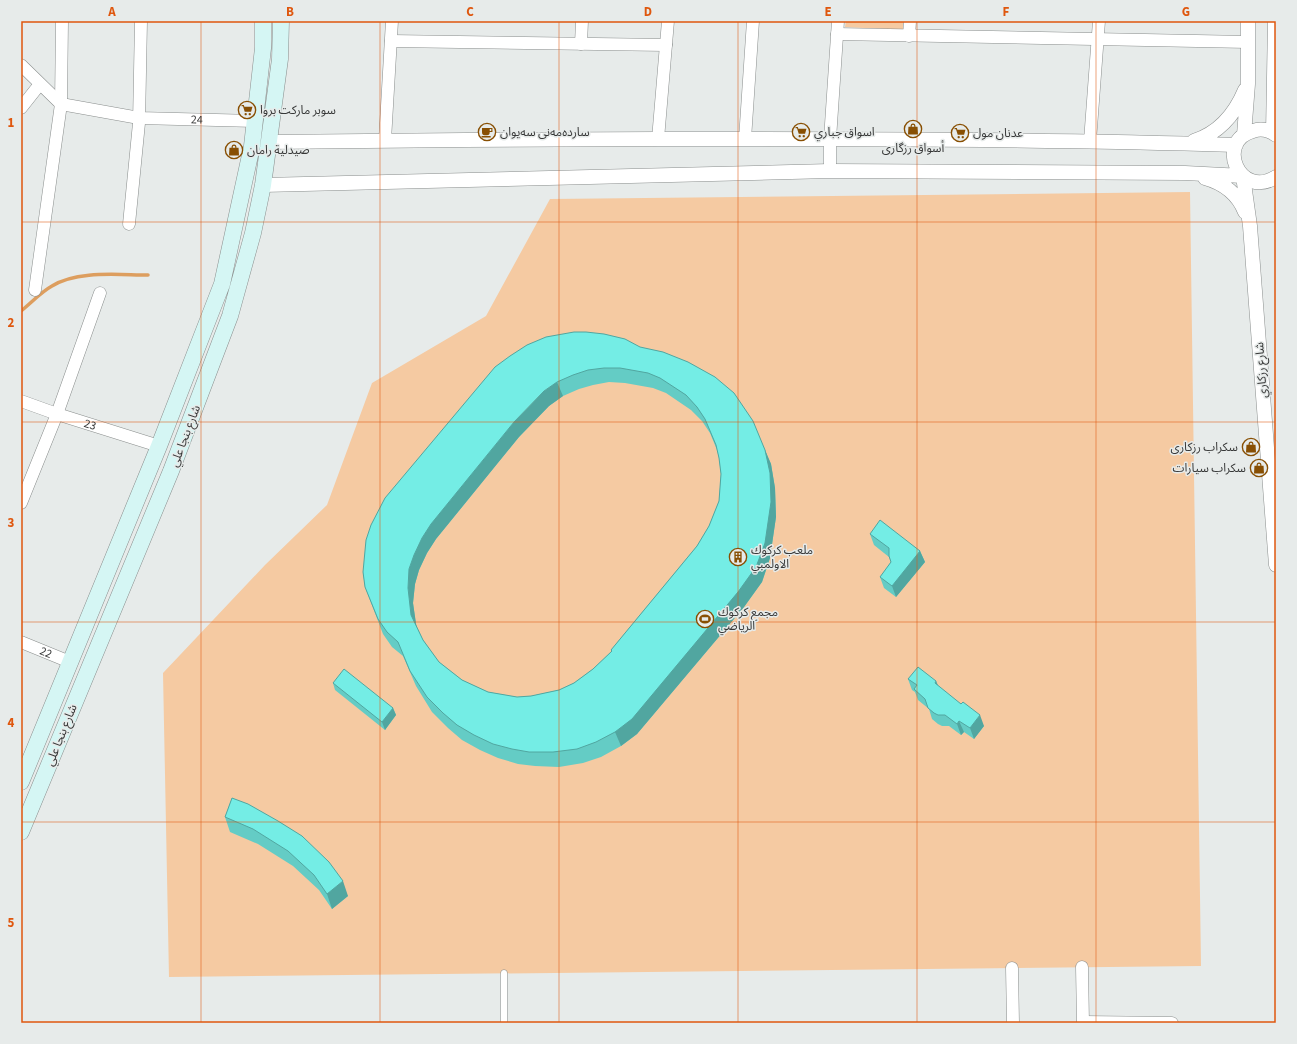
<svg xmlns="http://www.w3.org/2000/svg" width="1297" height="1044" viewBox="0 0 1297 1044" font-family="'Source Sans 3','Noto Sans Arabic',sans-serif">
<rect width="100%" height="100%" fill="#e7ebea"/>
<path fill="#f5caa2" d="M846,21H903V30L845,27Z
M1190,192L1201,966L169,977L163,673L265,565L327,505L372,383L486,316L550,199Z"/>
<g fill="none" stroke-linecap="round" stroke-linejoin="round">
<path stroke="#dd9e5f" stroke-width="3.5" d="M21,311C31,303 41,292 52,286C77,270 119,275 148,275"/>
<defs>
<path id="service" d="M504,973V1023"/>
<g id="minor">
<path d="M837,34L1248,42"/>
<path d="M909,36L910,21"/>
<path d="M391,41L666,45"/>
<path d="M581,44L582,21"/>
<path id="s1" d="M21,65L61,104L139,118L255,121"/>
<path d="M21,108L40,84"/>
<path d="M658,139L668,21"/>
<path d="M745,139L753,21"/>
<path d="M385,140L392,21"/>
<path d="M1090,141L1099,21"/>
<path d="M830,171V139L838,21"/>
<path d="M129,224L139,123L141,21"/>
<path d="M35,290L61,104L62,21"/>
<path id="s2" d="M21,401L57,414L159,446"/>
<path d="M21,503L57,414L100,293"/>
<path id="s3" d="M21,642L70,662"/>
<path d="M1082,967L1083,1023"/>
<path d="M1012,968L1013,1023"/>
<path d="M1083,1022L1172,1023"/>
</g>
<path id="tertiary" d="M1273,133L1275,21
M1244,135L1248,84V21
M1276,135C1269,130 1261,128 1253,131C1215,141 1239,200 1276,177
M1194,141C1219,133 1235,114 1245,90
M269,142C399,140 528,140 658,139C850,139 1043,139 1236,145
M1205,178C1223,183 1238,194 1245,212
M263,185L830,171L1185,173L1243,176L1250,226L1276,565"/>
<path id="secondary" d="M21,782L159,446L222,284L252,146L263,48V21
M21,832L171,471L230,316L253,233L263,185L280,59L281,21"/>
</defs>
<use href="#service" stroke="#8a8e8d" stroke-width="7"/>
<use href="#minor" stroke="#8a8e8d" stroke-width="13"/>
<use href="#tertiary" stroke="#8a8e8d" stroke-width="15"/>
<use href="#secondary" stroke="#8a8e8d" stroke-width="17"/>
<use href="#service" stroke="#fff" stroke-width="6"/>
<use href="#minor" stroke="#fff" stroke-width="12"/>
<use href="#tertiary" stroke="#fff" stroke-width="14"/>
<use href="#secondary" stroke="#d5f6f4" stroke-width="16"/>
</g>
<path fill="#64ccc5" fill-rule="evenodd" d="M604,334L765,450L771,464L775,488L776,517L770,558L762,582L744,607L637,734L621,746L601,757L583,763L559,767L535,766L518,764L498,758L480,750L462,740L448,728L432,712L416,686L403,656L392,647L383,634L365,587L363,572ZM609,382L625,383L653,388L666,393L691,410L702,421L710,433L717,450L719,458L721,474L719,501L709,526L697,546L611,650V652L593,669L574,683L559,690L531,696L517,697L488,692L462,680L439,662L423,640L416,625L413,603L415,584L419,570L427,553L436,539L519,437L549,406L563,396L579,389L593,385Z
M870,534L920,551L925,562L896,597L884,588L880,577L891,562L889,557L874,545Z
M908,679L936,681L938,686L984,726L974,739L964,732L961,735L949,726H942L938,724L932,719L929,709L918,700L915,692L912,690Z
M333,683L393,708L396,715L385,730L335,690Z
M232,798L348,896L332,909L319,890L293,866L258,844L230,832L225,817Z"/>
<path fill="#51a6a0" d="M557,382L563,396L549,406L519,437L436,539L427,553L419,570L415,584L413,603L417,630L411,615L408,588L409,569L414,555L422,538L431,524L514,422L544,391Z
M765,450L771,464L775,488L776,517L770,558L762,582L744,607L637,734L621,746L615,732Z
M920,551L925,562L896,597L892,586Z
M936,681L941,692L935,683Z
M393,708L396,715L385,730L382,722Z
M980,715L984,726L974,739L970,728Z
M959,721L964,732L961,735L957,724Z
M343,881L348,896L332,909L327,894Z"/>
<path fill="#74ede5" stroke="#51a6a0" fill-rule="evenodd" d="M574,332H586L604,334L625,339L640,347L663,352L688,362L715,377L734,393L753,421L765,450L770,473L771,502L765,543L756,567L738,592L632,719L615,732L596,742L577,749L553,752H529L512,749L493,744L474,735L457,725L443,713L427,697L410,671L398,642L387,632L378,619L365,587L363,572L366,540L371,525L385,498L495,367L510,356L527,345L546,337ZM604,368H620L648,373L660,378L686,395L697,407L705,419L716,445L719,458L721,474L719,501L709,526L697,546L611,650L612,651L593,669L574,683L559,690L531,696L517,697L488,692L462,680L439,662L423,640L411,615L408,588L409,569L414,555L422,538L431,524L514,422L544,391L557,382L573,375L588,370Z
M880,520L920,551L892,586L880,577L891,562L889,556V548L870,534Z
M918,667L936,681L935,683L961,704L963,702L980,715L970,728L959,721L957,724L945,715H938L934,713L928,708L925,699L914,689L917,685L908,679Z
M344,669L393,708L382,722L333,683Z
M232,798L248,804L278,821L302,836L329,862L343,881L327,894L314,875L288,851L253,829L225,817Z"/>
<path fill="none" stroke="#df570e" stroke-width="1" stroke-opacity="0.55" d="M201,21V1023M380,21V1023M559,21V1023M738,21V1023M917,21V1023M1096,21V1023M21,222H1276M21,422H1276M21,622H1276M21,822H1276"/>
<defs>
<symbol id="supermarket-ring" viewBox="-11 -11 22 22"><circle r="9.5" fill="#e7ebea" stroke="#884f03" stroke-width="1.5"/><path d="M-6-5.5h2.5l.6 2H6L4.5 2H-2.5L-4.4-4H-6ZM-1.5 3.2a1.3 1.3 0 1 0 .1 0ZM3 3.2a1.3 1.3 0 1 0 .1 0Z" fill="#884f03"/></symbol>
<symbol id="shop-ring" viewBox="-11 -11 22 22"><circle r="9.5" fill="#e7ebea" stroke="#884f03" stroke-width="1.5"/><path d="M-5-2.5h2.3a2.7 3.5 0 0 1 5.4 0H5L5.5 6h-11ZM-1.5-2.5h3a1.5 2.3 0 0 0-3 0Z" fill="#884f03"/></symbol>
<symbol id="cafe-ring" viewBox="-11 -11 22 22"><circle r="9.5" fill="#e7ebea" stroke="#884f03" stroke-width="1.5"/><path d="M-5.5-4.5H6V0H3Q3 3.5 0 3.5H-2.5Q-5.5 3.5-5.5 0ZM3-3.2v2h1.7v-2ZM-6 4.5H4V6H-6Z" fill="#884f03"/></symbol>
<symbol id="building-ring" viewBox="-11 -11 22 22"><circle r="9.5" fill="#e7ebea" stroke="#884f03" stroke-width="1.5"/><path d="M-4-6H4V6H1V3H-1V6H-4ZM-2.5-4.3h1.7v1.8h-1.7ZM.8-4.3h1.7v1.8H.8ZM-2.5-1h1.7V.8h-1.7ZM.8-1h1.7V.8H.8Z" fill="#884f03"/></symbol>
<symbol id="stadium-ring" viewBox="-11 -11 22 22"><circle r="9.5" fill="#e7ebea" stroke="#884f03" stroke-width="1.5"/><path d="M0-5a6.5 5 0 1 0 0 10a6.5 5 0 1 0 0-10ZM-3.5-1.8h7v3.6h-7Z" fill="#884f03"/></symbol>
</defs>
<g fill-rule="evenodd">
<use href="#supermarket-ring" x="237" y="100" width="20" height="20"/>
<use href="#shop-ring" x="903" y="119" width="20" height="20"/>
<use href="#cafe-ring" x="477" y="122" width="20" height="20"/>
<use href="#supermarket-ring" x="791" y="122" width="20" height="20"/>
<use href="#supermarket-ring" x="950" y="123" width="20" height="20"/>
<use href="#shop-ring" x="224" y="140" width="20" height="20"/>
<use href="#shop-ring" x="1241" y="437" width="20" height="20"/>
<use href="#shop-ring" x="1249" y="458" width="20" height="20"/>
<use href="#building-ring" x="728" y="547" width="20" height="20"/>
<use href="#stadium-ring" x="695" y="609" width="20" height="20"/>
</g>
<g text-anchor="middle" stroke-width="3" stroke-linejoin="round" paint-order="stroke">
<g font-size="12" fill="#373838" stroke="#e7ebea" text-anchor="start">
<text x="260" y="114">سوبر ماركت بروا</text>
<text x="500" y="136">ساردەمەنی سەیوان</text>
<text x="814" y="136">اسواق جباري</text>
<text x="973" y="137">عدنان مول</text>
<text x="913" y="152" text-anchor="middle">أسواق رزگارى</text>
<text x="247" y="154">صيدلية رامان</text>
<text x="1238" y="451" text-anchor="end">سكراب رزكارى</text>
<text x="1246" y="472" text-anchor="end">سكراب سيارات</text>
<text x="751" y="554">ملعب كركوك<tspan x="751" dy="14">الاولمبي</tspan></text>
<text x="718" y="616">مجمع كركوك<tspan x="718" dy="14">الرياضي</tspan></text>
</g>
<g font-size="12" fill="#373838" stroke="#e7ebea">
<text dy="4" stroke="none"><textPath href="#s1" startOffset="193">24</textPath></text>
<text transform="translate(1261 370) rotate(-94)" y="4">شارع رزكاري</text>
<text dy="4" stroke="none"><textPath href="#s2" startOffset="73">23</textPath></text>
<text transform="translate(185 436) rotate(-69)" y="4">شارع بنجا علي</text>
<text dy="4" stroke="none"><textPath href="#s3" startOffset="27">22</textPath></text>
<text transform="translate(61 735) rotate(-68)" y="4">شارع بنجا علي</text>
</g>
</g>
<rect width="1297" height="1044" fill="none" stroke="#e7ebea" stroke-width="44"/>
<rect x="22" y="22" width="1253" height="1000" fill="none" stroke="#df570e" stroke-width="1.5"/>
<g font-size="13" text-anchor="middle" font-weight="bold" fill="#df570e">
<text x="112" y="16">A</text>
<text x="290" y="16">B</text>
<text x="470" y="16">C</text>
<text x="648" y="16">D</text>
<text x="828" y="16">E</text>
<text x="1006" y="16">F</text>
<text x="1186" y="16">G</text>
<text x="11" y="127">1</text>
<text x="11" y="327">2</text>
<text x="11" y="527">3</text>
<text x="11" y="727">4</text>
<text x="11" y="927">5</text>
</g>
</svg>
